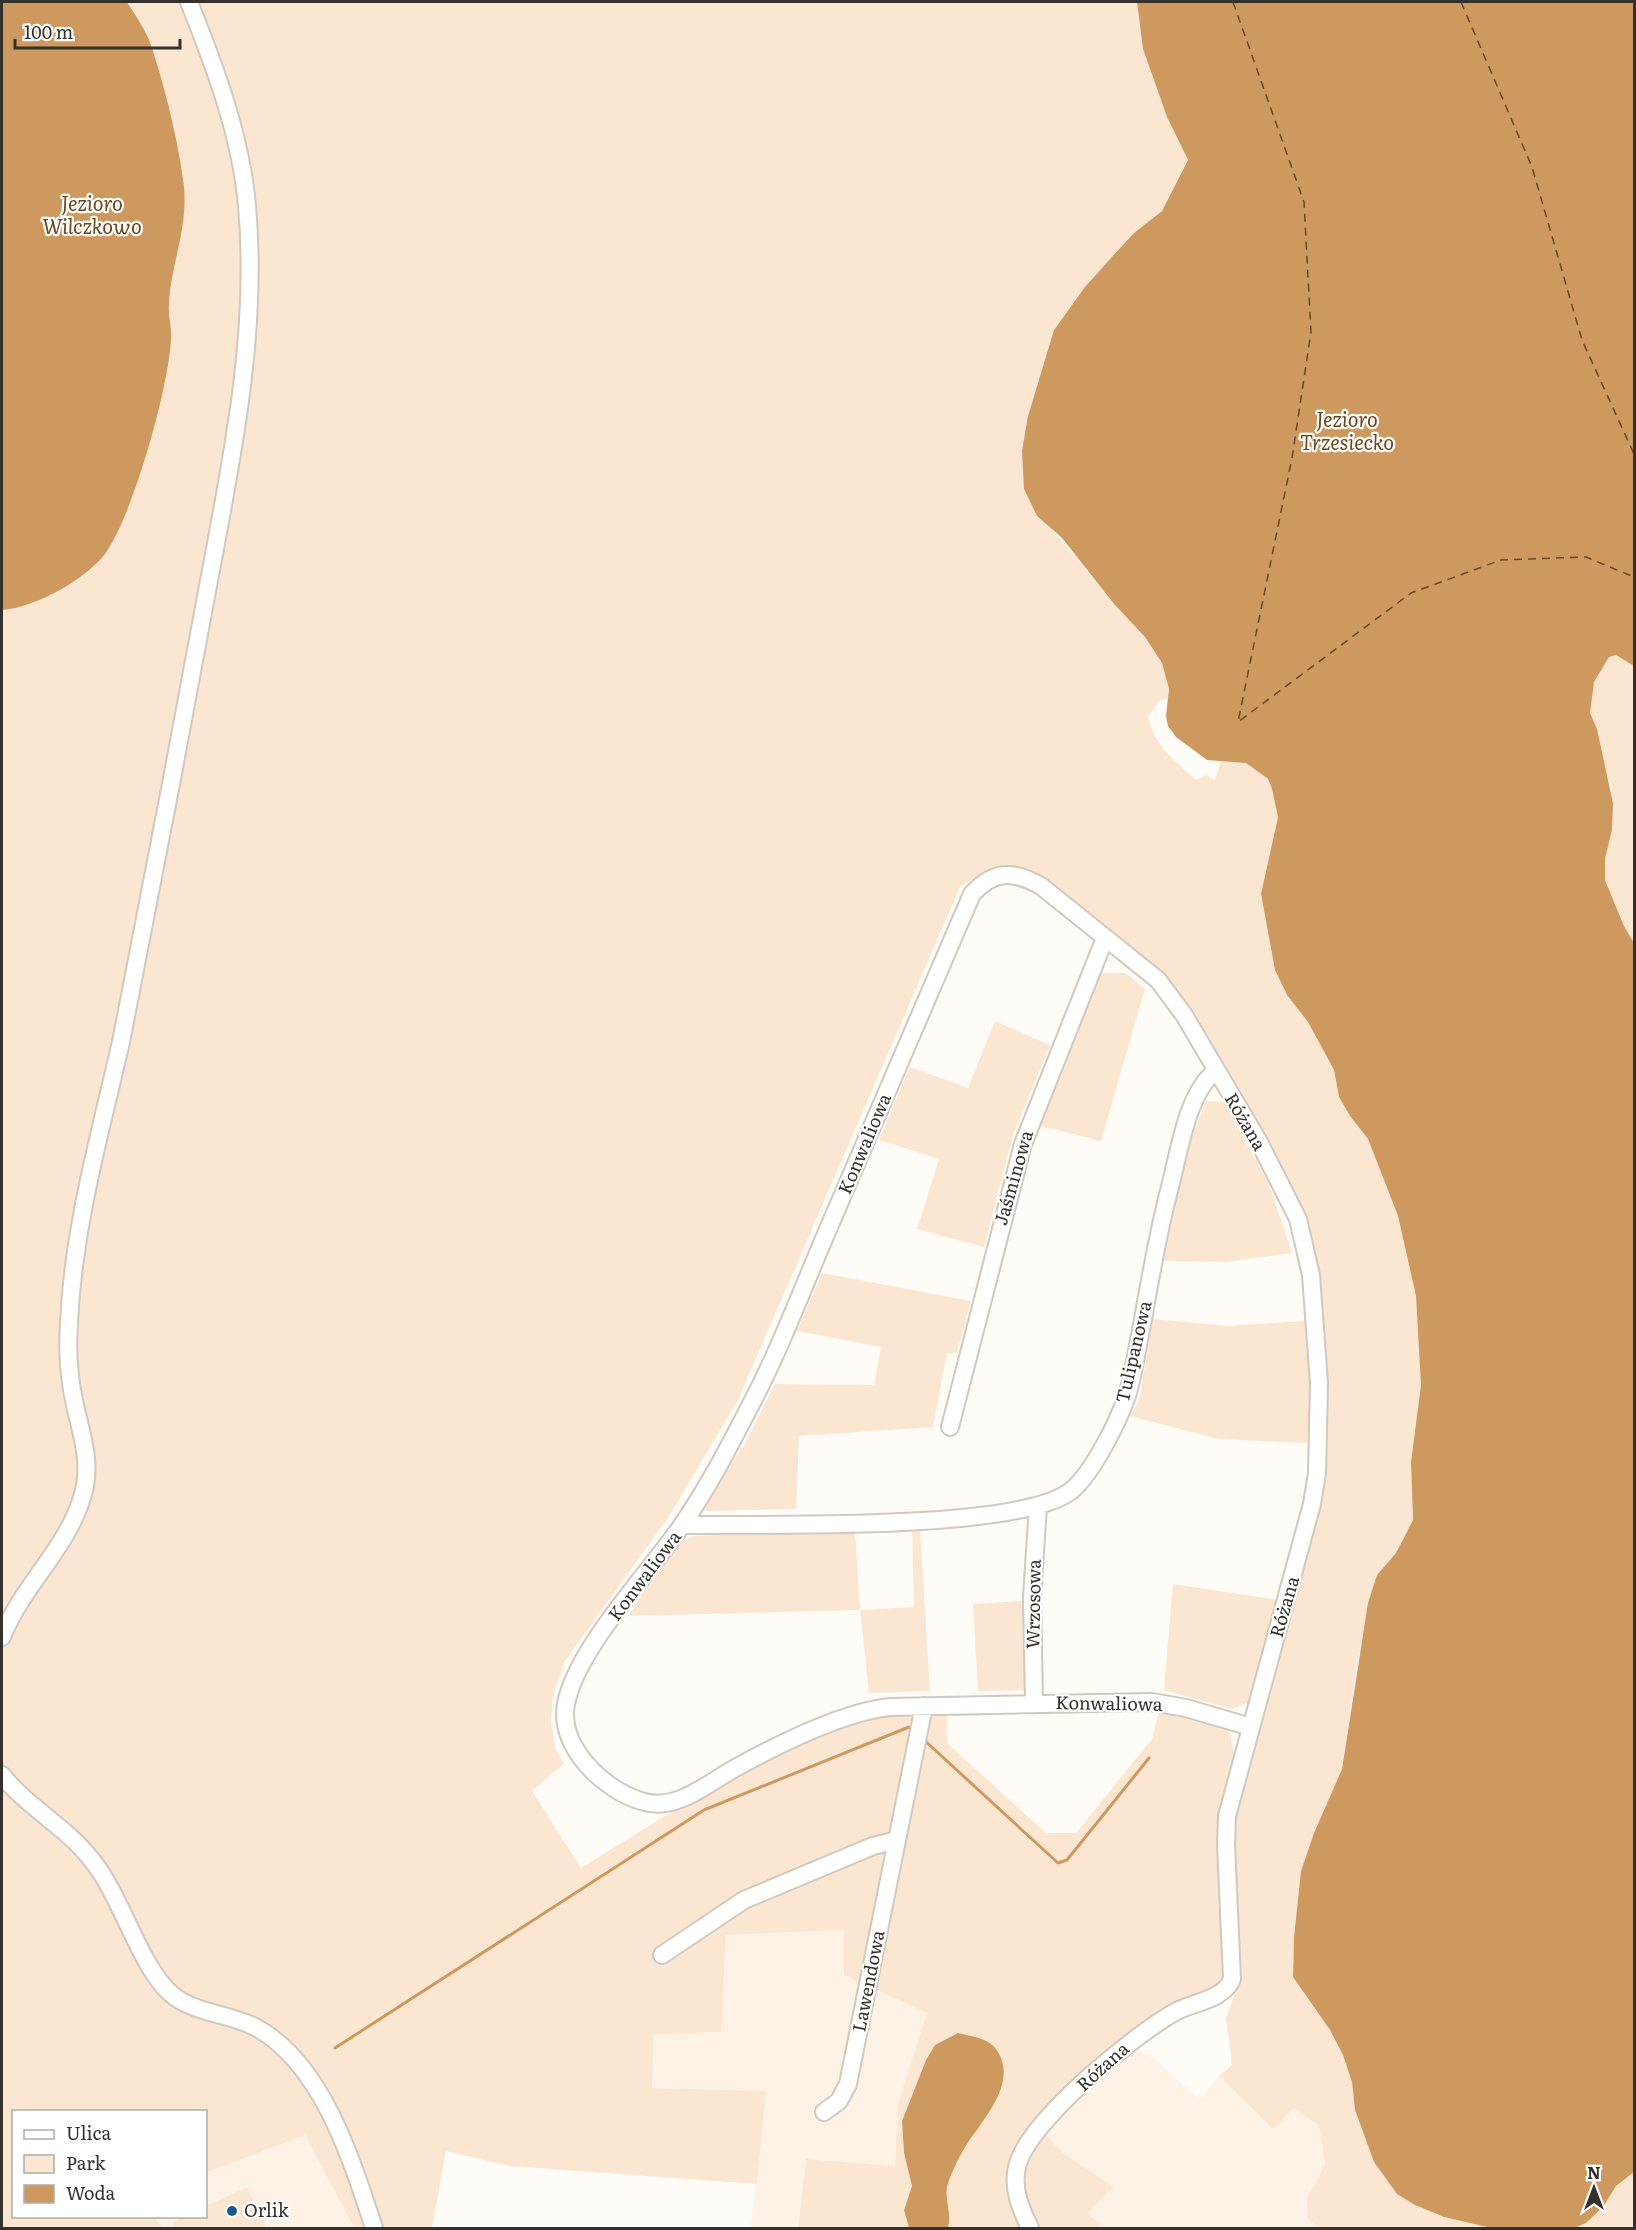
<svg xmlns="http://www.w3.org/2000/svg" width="1636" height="2230" viewBox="0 0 1636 2230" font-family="Literata,serif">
<rect width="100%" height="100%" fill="#fffbf7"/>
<path fill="#fef2e6" d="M844,1930V1975L927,2013L898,2103L895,2167L806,2159L798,2228H751L765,2092L652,2088L654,2033L721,2031L726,1935Z
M1135,2049L1154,2058L1199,2100L1219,2076L1273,2128L1294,2108L1319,2126L1325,2166L1307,2198V2218L1318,2228H1103L1088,2214L1114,2187L1063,2153L1045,2135L1094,2084Z
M305,2135L354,2228H162L155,2217L206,2216V2173Z"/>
<path fill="#fbe7d1" d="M127,2H1137L1143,49L1167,117L1188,160L1162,211L1134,233L1054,330L1028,416L1037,516C1066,542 1087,573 1113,603C1130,622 1150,639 1162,663C1168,674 1169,686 1168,699L1161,700L1148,716C1153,744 1176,762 1196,780L1206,775L1215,780L1221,761L1246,762L1268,780L1272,789L1278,816L1261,894L1275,970L1287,995L1308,1022L1334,1070L1339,1097L1350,1116L1368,1139L1398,1216L1416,1296L1421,1355V1385L1411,1462L1413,1520L1396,1553L1377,1575L1357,1663L1342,1769L1314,1833L1301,1871L1294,1937L1293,1977L1330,2030L1343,2055L1352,2082L1355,2110L1374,2162L1415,2205L1444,2217L1491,2228H1318L1307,2218V2198L1325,2165L1319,2126L1294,2108L1273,2129L1219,2076L1232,2065L1226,2018L1240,1980L1235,1817L1311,1544L1323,1488L1328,1383L1319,1273L1223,1067L1191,1010L1164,975L1046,879C1007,858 995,866 960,887L738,1400L668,1518L565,1661L553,1696L551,1722L555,1747L564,1764L532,1791L581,1868L658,1820L741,1773L852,1722L891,1714L947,1712V1743L1046,1833H1076L1152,1739L1159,1710L1229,1728L1234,1754L1218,1827L1222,1981L1217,1986C1150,2007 1099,2055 1052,2104C1035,2123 1013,2141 1008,2167C1004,2190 1012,2208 1021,2228H948C952,2214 945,2201 947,2187C950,2176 958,2159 964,2149C978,2123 1020,2083 996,2049C989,2038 970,2036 958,2033L935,2045L926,2060L902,2121L904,2153L912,2186L904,2210L909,2228H798L806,2159L895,2166L898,2103L927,2013L844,1975V1930L726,1935L721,2032L654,2034L652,2088L766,2091L757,2184L509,2166L446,2151L432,2228H354L305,2135L206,2173V2112H14V2216L155,2217L162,2228H2V610L51,595L89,572L109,549L127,507L146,451L171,341L169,305L184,189L176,143L151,44Z
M1634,608V943L1624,926L1605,880V859L1612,830L1611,784L1560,687L1596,677Z
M1099,973H1126L1145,989L1101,1141L1037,1125Z
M995,1021L1050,1045L1013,1135L984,1247L917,1229L939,1159L879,1140L910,1067L968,1088Z
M1206,1101L1224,1102L1269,1184L1292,1253L1225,1262L1164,1261L1186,1151Z
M822,1273L971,1301L957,1353H947L933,1427L799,1436L796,1509L706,1511L704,1503L744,1445L775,1384L874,1385L881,1347L797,1331Z
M1153,1319L1227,1326L1305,1321L1313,1359L1307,1443L1218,1439L1130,1416L1139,1400Z
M912,1529L920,1530L930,1691L869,1693L860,1610L628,1616L676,1544L693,1536L855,1530L860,1610L914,1607Z
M1173,1584L1278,1600L1249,1702L1232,1709L1164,1690Z
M1024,1601L1026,1690L978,1691L973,1604Z
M1045,2135L1063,2153L1114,2187L1088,2213L1103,2228H1039C1021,2190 1016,2170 1045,2135Z
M1634,2172V2225L1632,2228H1574C1594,2219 1601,2204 1615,2187C1620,2181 1628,2177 1634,2172Z
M247,2187L266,2228H175L172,2222L184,2217L206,2216V2206Z"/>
<path fill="#ce995f" d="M2,2H127C135,15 146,30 151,45C165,87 179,144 184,187C188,228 171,264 169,304C168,316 172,328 171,340C168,390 135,506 109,548C92,577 35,608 2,610Z
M1137,2H1634V666L1616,655L1609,657L1594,682L1590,713L1597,729L1613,803L1612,830L1605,859V880L1624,926L1634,943V2172L1616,2186L1603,2207L1586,2223L1574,2228H1491L1444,2217L1415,2205L1397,2194L1374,2162L1355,2110L1352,2082L1343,2055L1330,2030L1293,1977L1294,1937L1301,1871L1314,1833L1342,1769L1368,1603L1377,1575L1396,1553L1413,1520L1411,1462L1421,1385L1416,1296L1398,1216L1368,1139L1350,1116L1339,1097L1334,1070L1308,1022L1287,995L1275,970L1261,894L1278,817L1272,789L1268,779L1246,763L1207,760L1176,737L1168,726L1166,716L1169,689L1162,663L1145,637L1114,604L1062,538L1037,516L1024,489L1022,451L1028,416L1054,330L1085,287L1111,258L1134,233L1162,211L1188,160L1167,117L1143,49Z
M958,2033C970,2036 989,2038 996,2049C1021,2083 979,2123 964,2149C958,2159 950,2176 947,2187C945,2201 952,2214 948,2228H909L904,2210L912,2186L904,2153L902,2121L926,2060L935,2045Z"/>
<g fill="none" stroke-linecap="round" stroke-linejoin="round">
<path stroke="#ce995f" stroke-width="3" d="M923,1739L1058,1863L1067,1860L1149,1758
M335,2048L704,1810L909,1727L914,1731"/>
<path stroke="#6b471b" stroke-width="1.5" stroke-dasharray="8 6" stroke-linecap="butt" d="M1233,2L1304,202L1311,332L1292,458L1238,722L1411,593L1501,560L1586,557L1634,577
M1461,2L1532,167L1582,340L1634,454"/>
<defs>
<path id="minor" d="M950,1427L1023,1144L1105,938
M682,1525C758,1524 1022,1532 1072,1490C1093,1472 1118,1422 1127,1396C1134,1373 1137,1348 1142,1325C1150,1279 1158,1232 1170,1187C1179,1153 1187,1092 1216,1071
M2,1637C23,1583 73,1544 85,1486C90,1457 81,1433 75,1405C69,1379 67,1351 69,1324C73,1228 100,1134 121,1042C150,895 178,749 205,602C229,472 259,339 247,206C241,136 215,67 189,2
M1034,1703L1032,1597L1038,1506
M2,1775C27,1807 65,1826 91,1859C121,1895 138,1962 169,1992C192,2014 230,2013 257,2028C323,2065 352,2161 374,2228
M662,1955L744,1900L873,1846L897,1840
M824,2112L839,2101L848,2084L924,1706
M1030,2228C1021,2209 1012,2190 1017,2167C1027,2122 1134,2035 1175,2012C1193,2002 1224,2000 1232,1979L1226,1844L1227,1816L1312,1504L1317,1473L1319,1383L1311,1275L1298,1219L1259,1142L1184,1015L1158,980L1041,886C1014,871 995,869 972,894C925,1005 877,1116 829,1227C803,1287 780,1350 749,1408C728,1449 706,1491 680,1528C647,1575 576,1650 566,1704C558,1747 604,1790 641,1801C676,1813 709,1782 737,1767C779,1744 844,1712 890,1707L1152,1702L1186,1708L1251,1727"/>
</defs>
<use href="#minor" stroke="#d1c8bf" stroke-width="20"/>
<use href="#minor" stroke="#fff" stroke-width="16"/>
</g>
<circle fill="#17598e" stroke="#fff" stroke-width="2" cx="232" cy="2211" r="6"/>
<g text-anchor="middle" stroke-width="4.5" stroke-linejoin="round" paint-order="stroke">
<g font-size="18" fill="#34302d" stroke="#fff">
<text transform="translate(1245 1122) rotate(60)" y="6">Różana</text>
<text transform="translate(865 1144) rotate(-67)" y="6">Konwaliowa</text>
<text transform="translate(1014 1178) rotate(-74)" y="6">Jaśminowa</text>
<text transform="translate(1134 1352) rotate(-77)" y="6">Tulipanowa</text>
<text transform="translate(645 1576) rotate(-53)" y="6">Konwaliowa</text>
<text transform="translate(1034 1604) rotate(-89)" y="6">Wrzosowa</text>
<text transform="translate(1285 1607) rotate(-74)" y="6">Różana</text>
<text transform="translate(1109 1704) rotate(1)" y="6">Konwaliowa</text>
<text transform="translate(869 1981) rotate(-79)" y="6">Lawendowa</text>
<text transform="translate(1103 2067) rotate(-42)" y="6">Różana</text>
</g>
<g font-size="18" fill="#34302d" stroke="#fff" text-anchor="start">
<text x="244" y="2217">Orlik</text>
</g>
<g font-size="20" font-style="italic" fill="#6b471b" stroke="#fff">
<text x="92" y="211">Jezioro<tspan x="92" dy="23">Wilczkowo</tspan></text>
<text x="1347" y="427">Jezioro<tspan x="1347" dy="23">Trzesiecko</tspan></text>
</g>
</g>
<rect width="1636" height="2230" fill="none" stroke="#34302d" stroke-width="6"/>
<rect x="12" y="2110" width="195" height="108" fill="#ffffff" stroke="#aeacab" stroke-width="1.5"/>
<rect x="24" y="2130" width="30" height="9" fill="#ffffff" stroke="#aeacab" stroke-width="1.5"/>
<text x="66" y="2140" font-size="18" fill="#34302d">Ulica</text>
<rect x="24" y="2155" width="30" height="18" fill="#fbe7d1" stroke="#aeacab" stroke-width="1.5"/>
<text x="66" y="2170" font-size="18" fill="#34302d">Park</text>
<rect x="24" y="2185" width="30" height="18" fill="#ce995f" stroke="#aeacab" stroke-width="1.5"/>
<text x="66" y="2200" font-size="18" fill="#34302d">Woda</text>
<g transform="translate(1594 2188)" stroke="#ffffff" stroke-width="4.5" paint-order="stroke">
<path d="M0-4.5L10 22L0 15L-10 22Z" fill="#34302d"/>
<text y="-9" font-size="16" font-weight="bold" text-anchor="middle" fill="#34302d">N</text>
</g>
<path d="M15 39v9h165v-9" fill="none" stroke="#34302d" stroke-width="3"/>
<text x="24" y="39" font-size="18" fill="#34302d" stroke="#ffffff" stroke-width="4.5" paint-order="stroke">100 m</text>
</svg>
